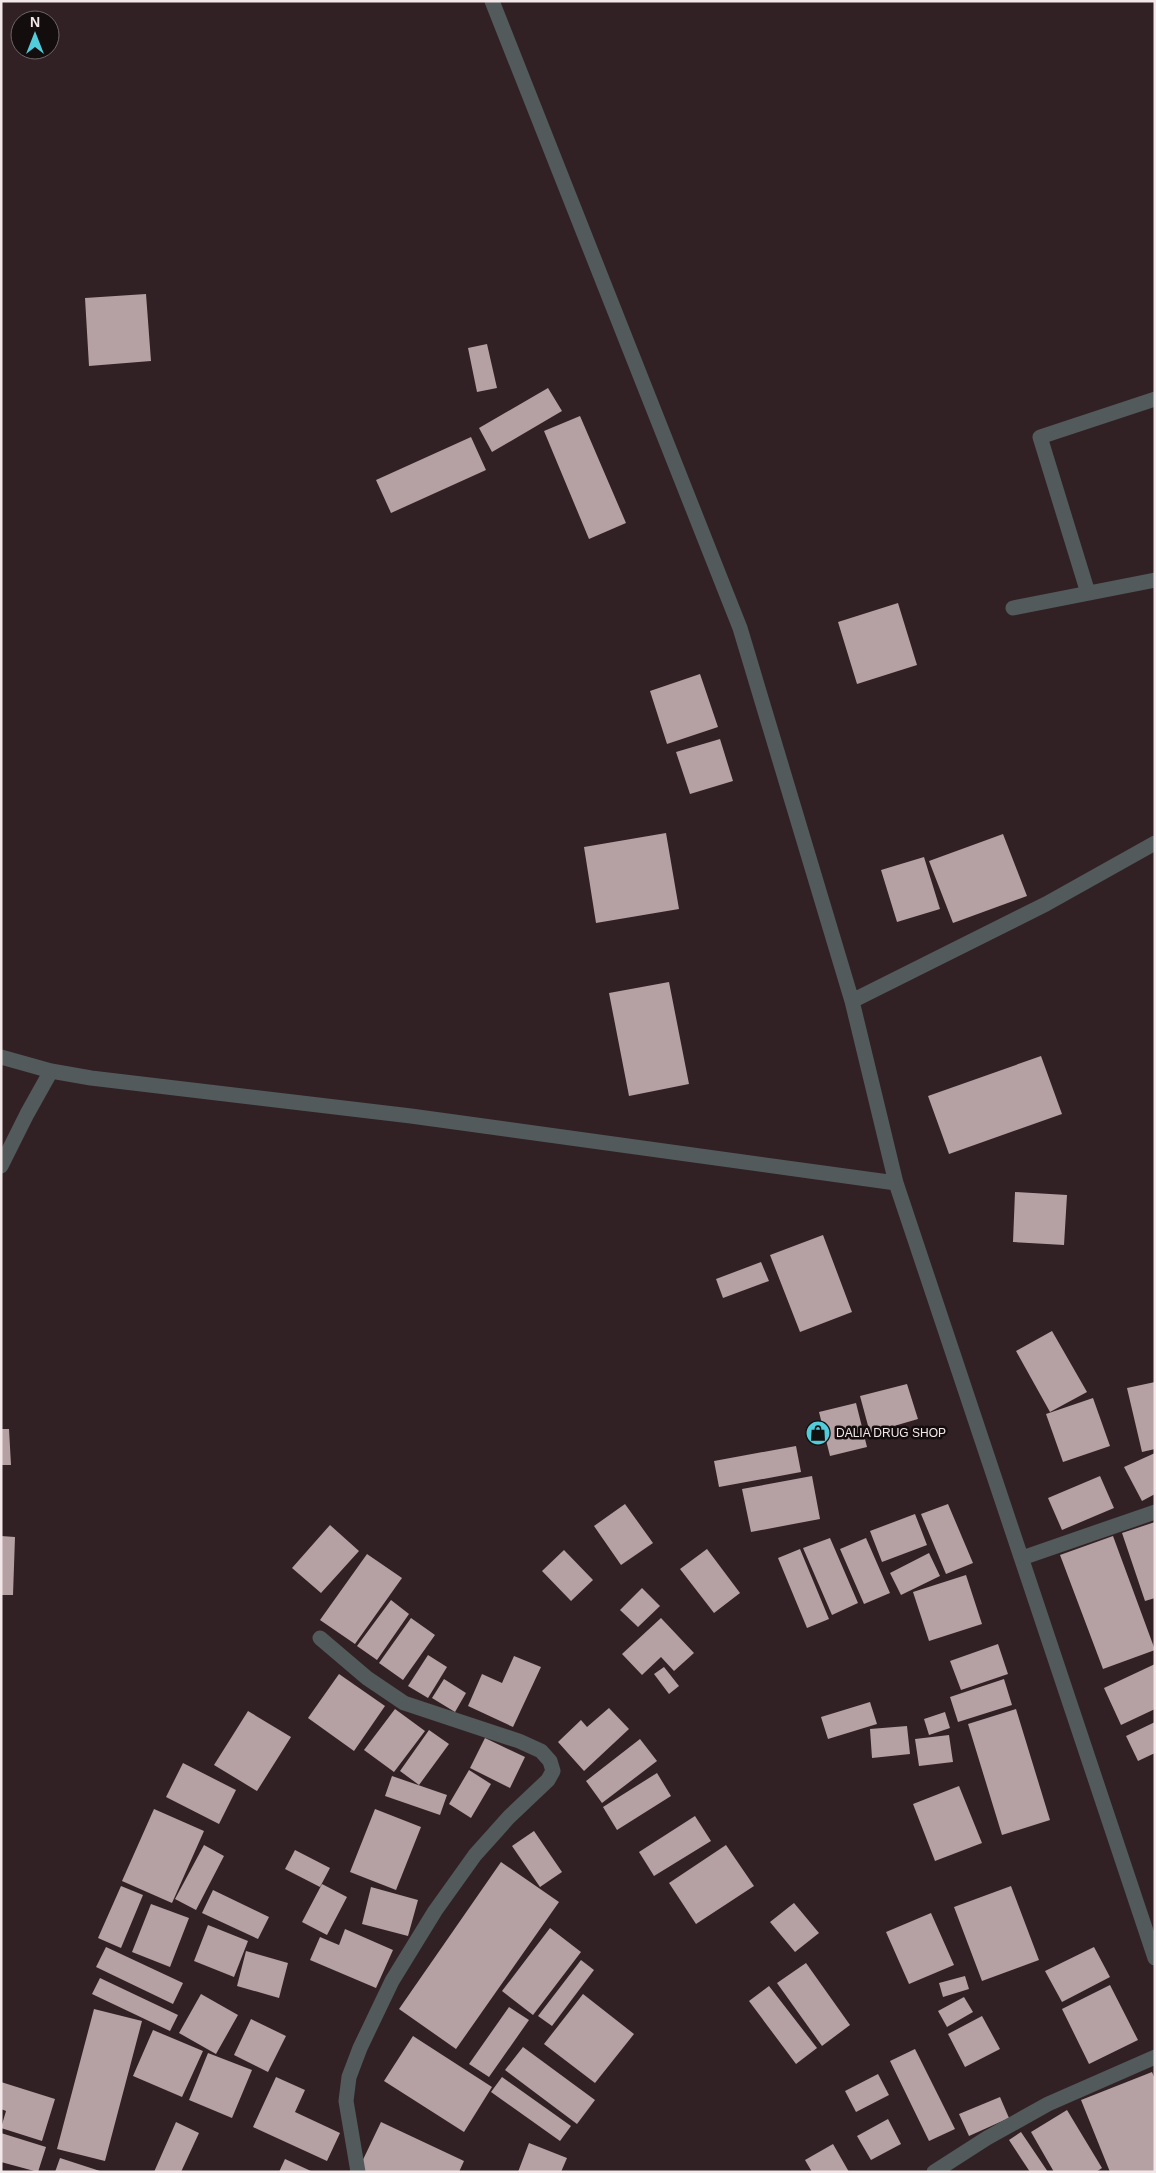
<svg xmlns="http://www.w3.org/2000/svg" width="1156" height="2173" viewBox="0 0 1156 2173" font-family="Arial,sans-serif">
<rect width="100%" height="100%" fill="#312124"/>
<path fill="#b5a0a3" d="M146,294L151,361L89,366L85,298Z
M487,344L497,388L477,392L468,348Z
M548,388L562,411L492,452L479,428Z
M580,416L626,523L589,539L544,431Z
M471,437L486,470L391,513L376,480Z
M898,603L917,665L857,684L838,622Z
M700,674L718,727L667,744L650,691Z
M720,739L733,781L690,794L676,752Z
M666,833L679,909L596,923L584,847Z
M1003,834L1027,896L953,923L929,861Z
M924,857L940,909L897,922L881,870Z
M669,982L689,1084L629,1096L609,993Z
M1041,1056L1062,1114L949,1154L928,1096Z
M1015,1192L1067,1195L1064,1245L1013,1242Z
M823,1235L852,1312L800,1332L770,1255Z
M761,1262L769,1281L723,1298L716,1279Z
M1052,1331L1087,1392L1050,1412L1016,1351Z
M1155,1382V1449L1142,1452L1127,1388Z
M907,1384L918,1419L870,1433L860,1396Z
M1093,1398L1110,1446L1063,1462L1046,1414Z
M856,1403L867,1447L830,1456L819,1412Z
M1,1429H9L11,1465H1Z
M796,1446L801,1472L719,1487L714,1461Z
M1155,1453V1494L1142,1501L1124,1467Z
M812,1476L820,1519L751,1532L742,1489Z
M1100,1476L1114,1508L1062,1530L1048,1498Z
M625,1504L653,1543L621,1565L594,1526Z
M948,1504L973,1563L946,1574L921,1514Z
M915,1514L927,1545L882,1562L870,1531Z
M1155,1522V1598L1145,1601L1122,1533Z
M330,1525L359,1551L321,1593L292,1568Z
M1,1536L15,1537L13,1595H1Z
M1113,1536L1155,1650L1103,1669L1060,1555Z
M830,1538L858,1603L832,1615L803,1548Z
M866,1538L890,1593L864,1604L840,1549Z
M707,1549L740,1593L714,1613L680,1569Z
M800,1549L829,1619L807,1628L778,1558Z
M564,1550L593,1580L571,1601L542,1571Z
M929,1553L940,1576L901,1595L890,1573Z
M367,1554L402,1578L355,1644L320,1620Z
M966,1575L982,1624L929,1641L913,1592Z
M642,1588L660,1606L638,1627L620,1610Z
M391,1600L409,1614L377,1660L357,1646Z
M411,1618L435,1635L403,1680L379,1663Z
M661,1618L694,1653L674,1671L661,1657L642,1675L622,1654Z
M998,1644L1008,1674L961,1690L950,1661Z
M428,1655L447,1667L428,1698L408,1686Z
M514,1656L541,1667L513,1727L468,1706L482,1674L502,1683Z
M1155,1664V1709L1121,1725L1104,1688Z
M664,1667L679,1686L669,1694L654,1674Z
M339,1674L385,1706L354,1751L308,1718Z
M444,1679L466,1693L455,1712L432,1698Z
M1004,1679L1012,1705L958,1722L950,1697Z
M870,1702L877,1724L828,1739L821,1717Z
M609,1708L629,1729L584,1771L558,1742L581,1720L587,1727Z
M395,1709L425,1731L394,1772L364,1750Z
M1016,1709L1050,1820L1002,1835L968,1724Z
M248,1711L291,1737L257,1791L214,1765Z
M945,1712L950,1728L929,1735L924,1719Z
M1155,1722V1753L1138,1761L1126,1736Z
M907,1726L910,1754L872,1758L870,1729Z
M429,1730L449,1744L419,1785L400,1771Z
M949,1735L953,1762L919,1766L915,1739Z
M485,1738L525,1757L510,1788L470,1768Z
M640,1739L657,1761L602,1803L586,1781Z
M183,1763L236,1790L219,1824L166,1797Z
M469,1770L491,1784L471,1818L449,1804Z
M657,1773L671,1796L617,1830L603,1807Z
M392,1776L447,1795L440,1815L385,1796Z
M959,1786L982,1843L935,1861L913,1804Z
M154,1809L204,1831L172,1903L122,1881Z
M375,1809L421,1827L396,1890L350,1872Z
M695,1816L711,1841L654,1876L639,1852Z
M534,1831L562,1872L540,1887L512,1846Z
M204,1845L224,1856L196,1910L175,1899Z
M726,1845L754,1886L696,1924L669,1883Z
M295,1850L330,1868L320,1887L285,1869Z
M501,1862L559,1902L456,2049L399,2009Z
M322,1884L347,1897L327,1935L302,1922Z
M121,1886L143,1895L121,1948L98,1938Z
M1011,1886L1039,1960L982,1981L954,1907Z
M371,1887L418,1900L408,1936L362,1924Z
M213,1890L269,1917L258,1939L202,1913Z
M794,1903L819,1933L795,1952L770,1922Z
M151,1904L189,1918L170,1967L132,1952Z
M931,1913L954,1965L909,1984L886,1932Z
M208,1925L248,1941L234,1977L194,1961Z
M550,1928L581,1952L533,2015L502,1991Z
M345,1929L393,1950L376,1988L310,1960L320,1937L339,1945Z
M106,1947L183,1983L173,2004L96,1967Z
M1094,1947L1110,1977L1062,2002L1045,1971Z
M246,1951L288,1963L279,1998L237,1986Z
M581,1960L594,1970L552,2026L538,2016Z
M806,1963L850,2025L822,2046L777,1983Z
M965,1976L969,1989L943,1997L939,1983Z
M100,1978L178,2015L170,2031L92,1994Z
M1110,1985L1138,2040L1089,2064L1062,2009Z
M769,1986L817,2048L796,2064L749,2001Z
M201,1994L238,2015L216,2054L179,2033Z
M583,1994L634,2034L595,2083L544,2044Z
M964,1997L973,2012L947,2027L938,2011Z
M509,2007L529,2020L489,2077L469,2064Z
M94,2009L142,2021L105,2161L57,2149Z
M982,2016L1000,2049L965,2067L948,2034Z
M251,2019L286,2036L268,2072L234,2055Z
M153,2030L203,2051L182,2097L133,2076Z
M413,2036L492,2087L464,2132L384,2081Z
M523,2047L595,2100L577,2124L505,2070Z
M915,2049L955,2129L929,2141L890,2061Z
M208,2053L252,2070L232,2118L189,2100Z
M1152,2072L1155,2079V2172H1110L1081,2100Z
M878,2074L889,2095L856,2112L845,2091Z
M276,2077L305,2090L295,2112L340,2133L327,2161L253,2127Z
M502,2077L571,2126L560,2141L491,2092Z
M1,2082L55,2099L42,2141L1,2128L6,2111L1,2109Z
M1000,2097L1009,2118L969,2136L959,2114Z
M1067,2110L1102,2168L1096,2172H1054L1031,2132Z
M888,2119L901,2144L871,2160L857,2136Z
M176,2122L199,2133L181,2172H154Z
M381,2122L464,2161L459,2172H367L359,2168Z
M1021,2132L1048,2172H1030L1009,2140Z
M1,2133L46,2147L38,2172L1,2162Z
M529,2143L567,2158L561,2172H518Z
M833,2144L849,2172H812L805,2160Z
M60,2158L100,2171V2172H55Z
M285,2159L313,2172H279Z"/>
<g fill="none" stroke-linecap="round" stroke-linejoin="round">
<path stroke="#525a5b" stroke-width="15" d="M492,1L740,628L852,1001L896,1183L1155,1958
M1088,593L1040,437L1155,399
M1013,608L1155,580
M852,1001L1046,904L1155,843
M1,1057L51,1071L91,1078L411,1116L896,1183
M1,1166L27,1114L51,1071
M1022,1558L1155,1512
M320,1638L367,1678L404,1703L519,1741L541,1751L550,1761L553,1771L548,1780L509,1817L475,1855L435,1911L392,1981L360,2048L349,2077L346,2101L358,2172
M934,2172L987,2138L1048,2104L1155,2057"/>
</g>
<defs>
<symbol id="shop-disc" viewBox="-11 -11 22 22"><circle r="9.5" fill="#52cbda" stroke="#140d0e"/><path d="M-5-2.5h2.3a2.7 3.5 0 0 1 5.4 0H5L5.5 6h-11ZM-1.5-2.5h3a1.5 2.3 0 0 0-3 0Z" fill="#111"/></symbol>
</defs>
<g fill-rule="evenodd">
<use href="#shop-disc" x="804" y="1419" width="28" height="28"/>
</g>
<g text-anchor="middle" stroke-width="5" stroke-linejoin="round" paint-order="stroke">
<g font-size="12" fill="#f3e8e9" stroke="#140d0e" text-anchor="start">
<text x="836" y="1437">DALIA DRUG SHOP</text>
</g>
</g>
<rect width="1156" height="2173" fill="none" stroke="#f3e8e9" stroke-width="5"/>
<g transform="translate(35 35)"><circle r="24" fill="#140d0e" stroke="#6d6566"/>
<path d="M0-4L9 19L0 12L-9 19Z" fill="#52cbda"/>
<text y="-8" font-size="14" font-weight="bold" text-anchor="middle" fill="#f3e8e9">N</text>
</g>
</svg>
